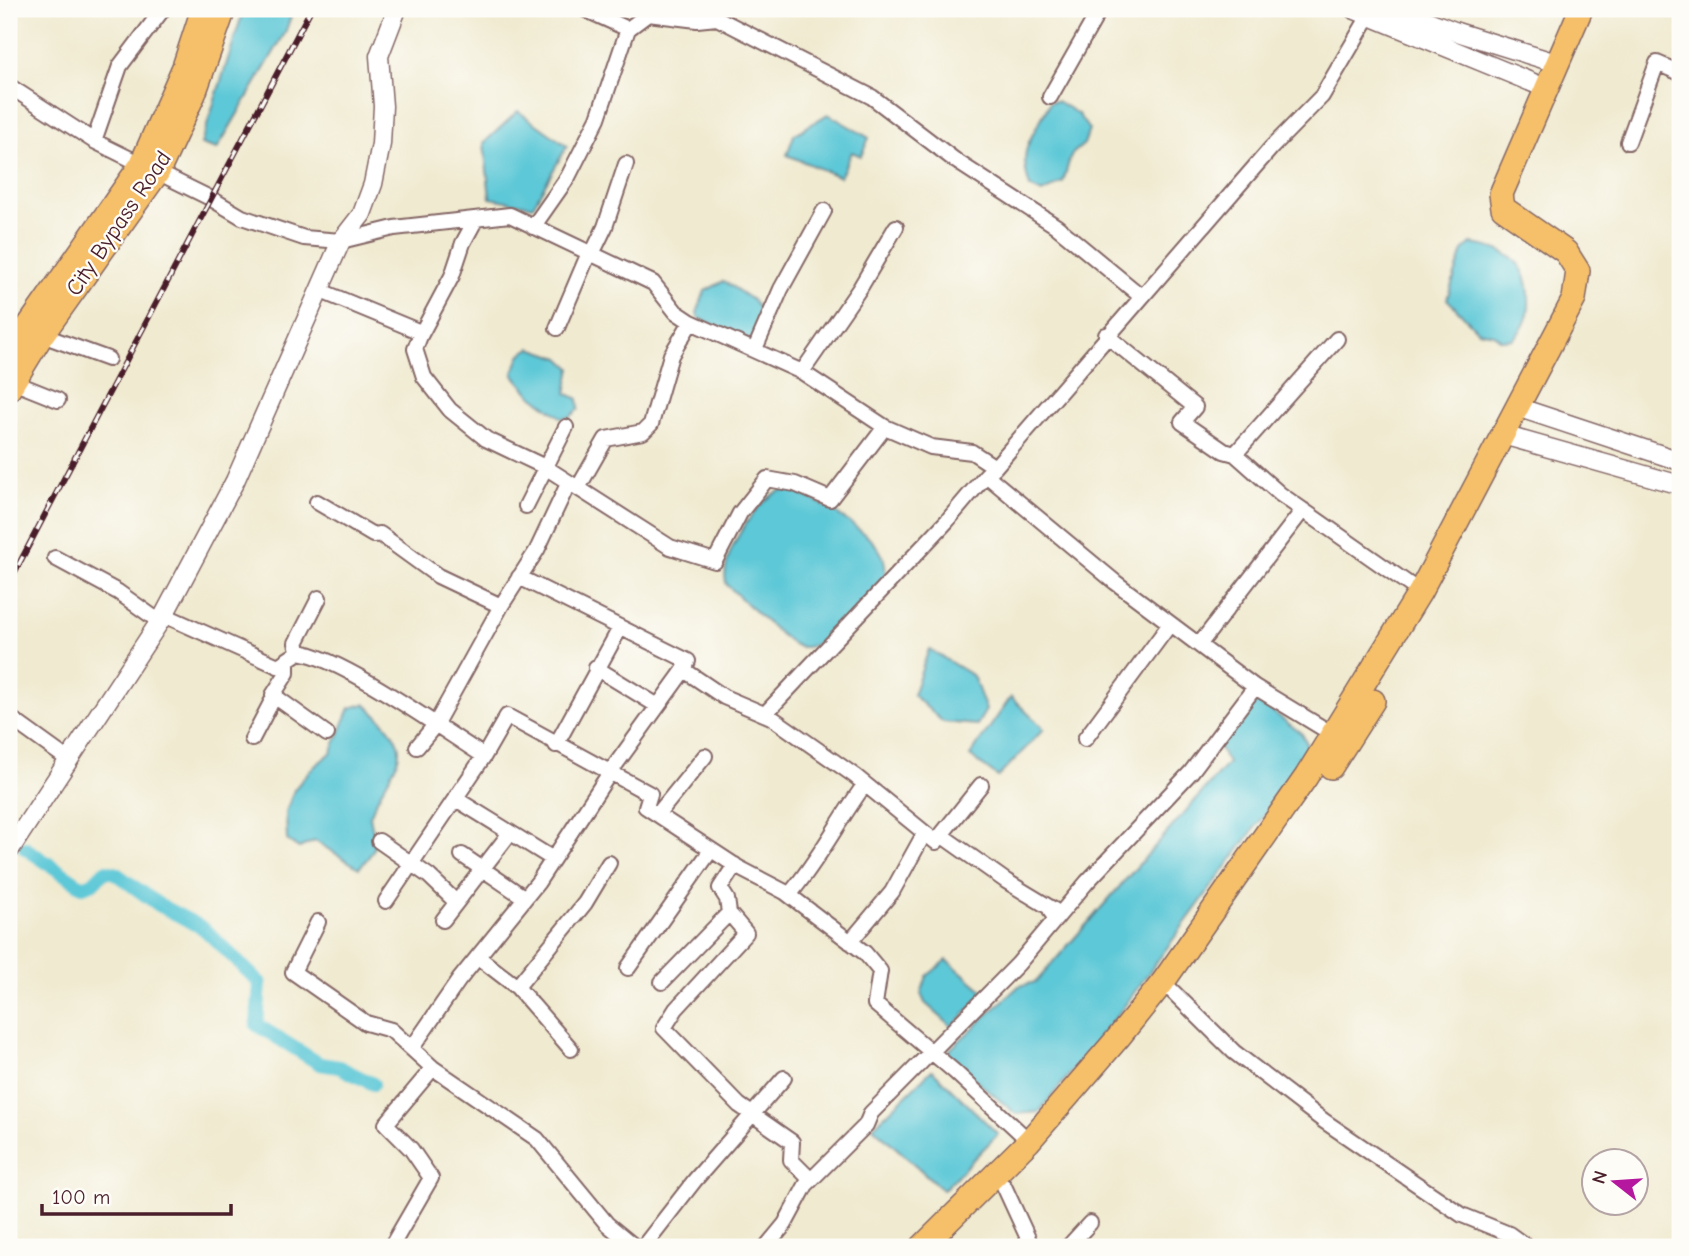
<svg xmlns="http://www.w3.org/2000/svg" width="1689" height="1256" viewBox="0 0 1689 1256" font-family="'Comic Neue',sans-serif">
<rect width="100%" height="100%" fill="#fdfcf7"/>
<filter id="ink" filterUnits="userSpaceOnUse"><feTurbulence type="fractalNoise" baseFrequency=".0143" numOctaves="2"/><feDisplacementMap in="SourceGraphic" scale="14" xChannelSelector="R" yChannelSelector="G"/><feConvolveMatrix kernelMatrix="1 2 1 2 8 2 1 2 1" color-interpolation-filters="sRGB"/></filter>
<filter id="wash" filterUnits="userSpaceOnUse"><feTurbulence type="fractalNoise" baseFrequency=".00686" numOctaves="4" result="noise"/><feDisplacementMap in="SourceGraphic" scale="28" xChannelSelector="R" yChannelSelector="G"/><feGaussianBlur stdDeviation="1.57" result="paint"/><feColorMatrix in="noise" values="0 0 0 0 0 0 0 0 0 0 0 0 0 0 0 0 0 1.4 0 .05"/><feComposite in="paint" operator="in"/></filter>
<g filter="url(#wash)">
<rect width="100%" height="100%" fill="#f0ead0"/>
<path fill="#5dc8d7" stroke="#547481" stroke-width="2" d="M253,9H282L291,16L285,33L217,149L201,144L242,15Z
M1057,101L1078,114L1089,130L1084,144L1071,155L1063,182L1042,193L1030,187C1016,146 1034,137 1050,102Z
M518,111L567,146L533,206L490,198L484,143Z
M828,114L869,138L861,156L852,152L840,177L787,155L794,135Z
M1471,244C1506,248 1529,262 1529,299C1530,315 1525,328 1513,339L1501,340L1494,334L1478,331L1447,299L1463,251Z
M724,281L752,300L763,314L756,337L750,340L699,318L697,313L705,291Z
M531,348L560,358L571,368L566,393L578,399L579,409L570,417L562,418L531,395L513,374L521,354Z
M783,490C807,490 868,531 880,551C886,560 886,569 885,578C868,596 824,656 797,646C785,642 740,597 727,585C716,560 758,496 783,490Z
M929,649L973,676L986,710L977,725L943,722L913,695Z
M1011,697L1044,729L998,777L970,756Z
M1258,700L1302,734L1311,751L1120,1012L1039,1112L1016,1114L945,1054L1019,986L1036,982L1228,763L1219,747Z
M365,704C425,757 392,757 370,816C374,843 383,843 359,868L315,841L299,848L287,840L286,812L294,790L310,770L331,753L350,708Z
M947,960L986,993L952,1027L925,1003L921,994L927,976Z
M932,1070L998,1134L943,1190L873,1127Z"/>
<g fill="none" stroke-linecap="round" stroke-linejoin="round">
<path stroke="#5dc8d7" stroke-width="14" d="M25,848L83,887L93,883L105,871L115,873L159,905L203,928L260,983L257,1025L320,1064L339,1067L373,1084"/>
</g>
</g>
<g filter="url(#ink)">
<g fill="none" stroke-linecap="round" stroke-linejoin="round">
<defs>
<path id="minor" d="M628,29L648,14L697,20L717,18L872,97L956,161L1056,226L1142,297L995,467
M9,86L94,141L210,198L242,217L304,238L341,241L394,228L510,215L653,283L676,312L691,322L802,372L885,427L931,447L972,452L995,467L986,475L991,479L1115,582L1255,687
M1050,97L1100,9
M94,141L120,66L163,9
M1628,142L1657,63L1680,73
M533,227L568,177L598,118L628,29L584,9
M591,256L605,227L626,164
M321,291L418,331L420,336L415,349L424,377L450,410L486,439L545,467L670,547L715,561L740,513L767,479L795,484L830,499L885,427
M1142,297L1272,147L1322,96L1373,9
M557,328L588,255
M42,335L108,359
M1106,335L1195,407L1182,422L1224,451L1235,454L1280,494L1420,592
M420,336L452,276L463,243L476,219
M755,349L781,289L824,211
M802,372L860,288L896,227
M13,382L58,400
M1235,454L1337,339
M578,488L606,439L643,432L651,424L671,355L691,322
M317,502L373,535L380,534L438,576L501,606
M526,506L566,427
M55,558L118,592L160,622
M519,577L688,661L684,670L724,697L771,717L855,776L936,842L941,835L1006,881L1054,910L1051,912L1056,919
M164,615L278,666L299,652C342,658 443,730 484,756L507,716L650,794L646,807L739,868L785,892L865,953L880,971L875,1004L955,1072L1029,1141
M1199,645L1303,510
M299,652L296,643L319,598
M287,662V673L273,695L327,734
M596,668L658,706
M765,714L947,521L986,475
M9,717L70,761
M252,739L274,697
M1085,739L1170,624
M556,745L620,628
M417,747L435,725L501,606L537,550L568,484
M456,799L553,859
M658,814L705,756
M941,835L981,785
M379,841L429,876L456,902
M462,855L525,898
M735,865L720,888L727,899L729,913L746,933L676,1009L664,1028L739,1105L792,1142L791,1160L811,1180
M789,895C819,860 838,821 865,784
M386,901L484,756
M443,920L510,833
M318,922L293,972L366,1023L391,1030L433,1068L537,1139L607,1224L635,1247
M850,942L892,892L924,834
M478,957L517,987L571,1049
M628,968L711,850
M662,982L729,913
M1163,982L1234,1052L1324,1121L1462,1215L1509,1234L1527,1247
M517,987L585,903L609,863
M412,1048L459,980L538,882L611,771L684,670
M1004,1186L1032,1247
M391,1247L431,1178L411,1149L386,1124L433,1068
M643,1247L695,1180L784,1078
M766,1247L785,1224L806,1185L866,1125L871,1113L1018,964L1087,882L1191,772L1255,687L1334,735
M1068,1247L1090,1223"/>
<path id="tertiary" d="M1353,9L1548,89
M1396,9L1457,32L1556,63
M1517,407L1680,461
M1503,435L1680,485
M9,851L164,615L235,481L341,241L362,214L373,184L381,144L383,106L379,56L397,9"/>
<path id="primary" d="M9,354L141,165L184,67L203,9
M9,389L42,335L158,172L194,94L224,9"/>
<path id="trunk" d="M1331,767L1373,701
M922,1247L1029,1141L1118,1038L1163,982L1306,777L1420,592L1574,299L1578,271L1566,252L1503,208L1501,194L1581,9"/>
</defs>
<use href="#minor" stroke="#846665" stroke-width="18"/>
<use href="#tertiary" stroke="#846665" stroke-width="21"/>
<use href="#primary" stroke="#846665" stroke-width="26"/>
<use href="#trunk" stroke="#846665" stroke-width="26"/>
<use href="#minor" stroke="#fff" stroke-width="14"/>
<use href="#tertiary" stroke="#fff" stroke-width="18"/>
<use href="#primary" stroke="#f6c06b" stroke-width="23"/>
<use href="#trunk" stroke="#f6c06b" stroke-width="23"/>
<defs>
<path id="rail" d="M9,583L311,9"/>
</defs>
<use href="#rail" stroke="#4a1f2b" stroke-width="6"/>
<use href="#rail" stroke="#fdfcf7" stroke-width="3.5" stroke-dasharray="10" stroke-linecap="butt"/>
</g>
</g>
<g text-anchor="middle" stroke-width="5" stroke-linejoin="round" paint-order="stroke">
<g font-size="23" fill="#4a1f2b" stroke="#fdfcf7">
<text transform="translate(118 223) rotate(-56)" y="8">City Bypass Road</text>
</g>
</g>
<rect width="1689" height="1256" fill="none" stroke="#fdfcf7" stroke-width="35"/>
<g transform="translate(1615 1182) rotate(287)"><circle r="33" fill="#fdfcf7" stroke="#b5a4a5" stroke-width="2"/>
<path d="M0-5L12 26L0 18L-12 26Z" fill="#b5179e"/>
<text y="-10" font-size="19" font-weight="bold" text-anchor="middle" fill="#4a1f2b">N</text>
</g>
<path d="M42 1204v10h189v-10" fill="none" stroke="#4a1f2b" stroke-width="3.5"/>
<text x="52" y="1204" font-size="21" fill="#4a1f2b" stroke="#fdfcf7" stroke-width="5" paint-order="stroke">100 m</text>
</svg>
